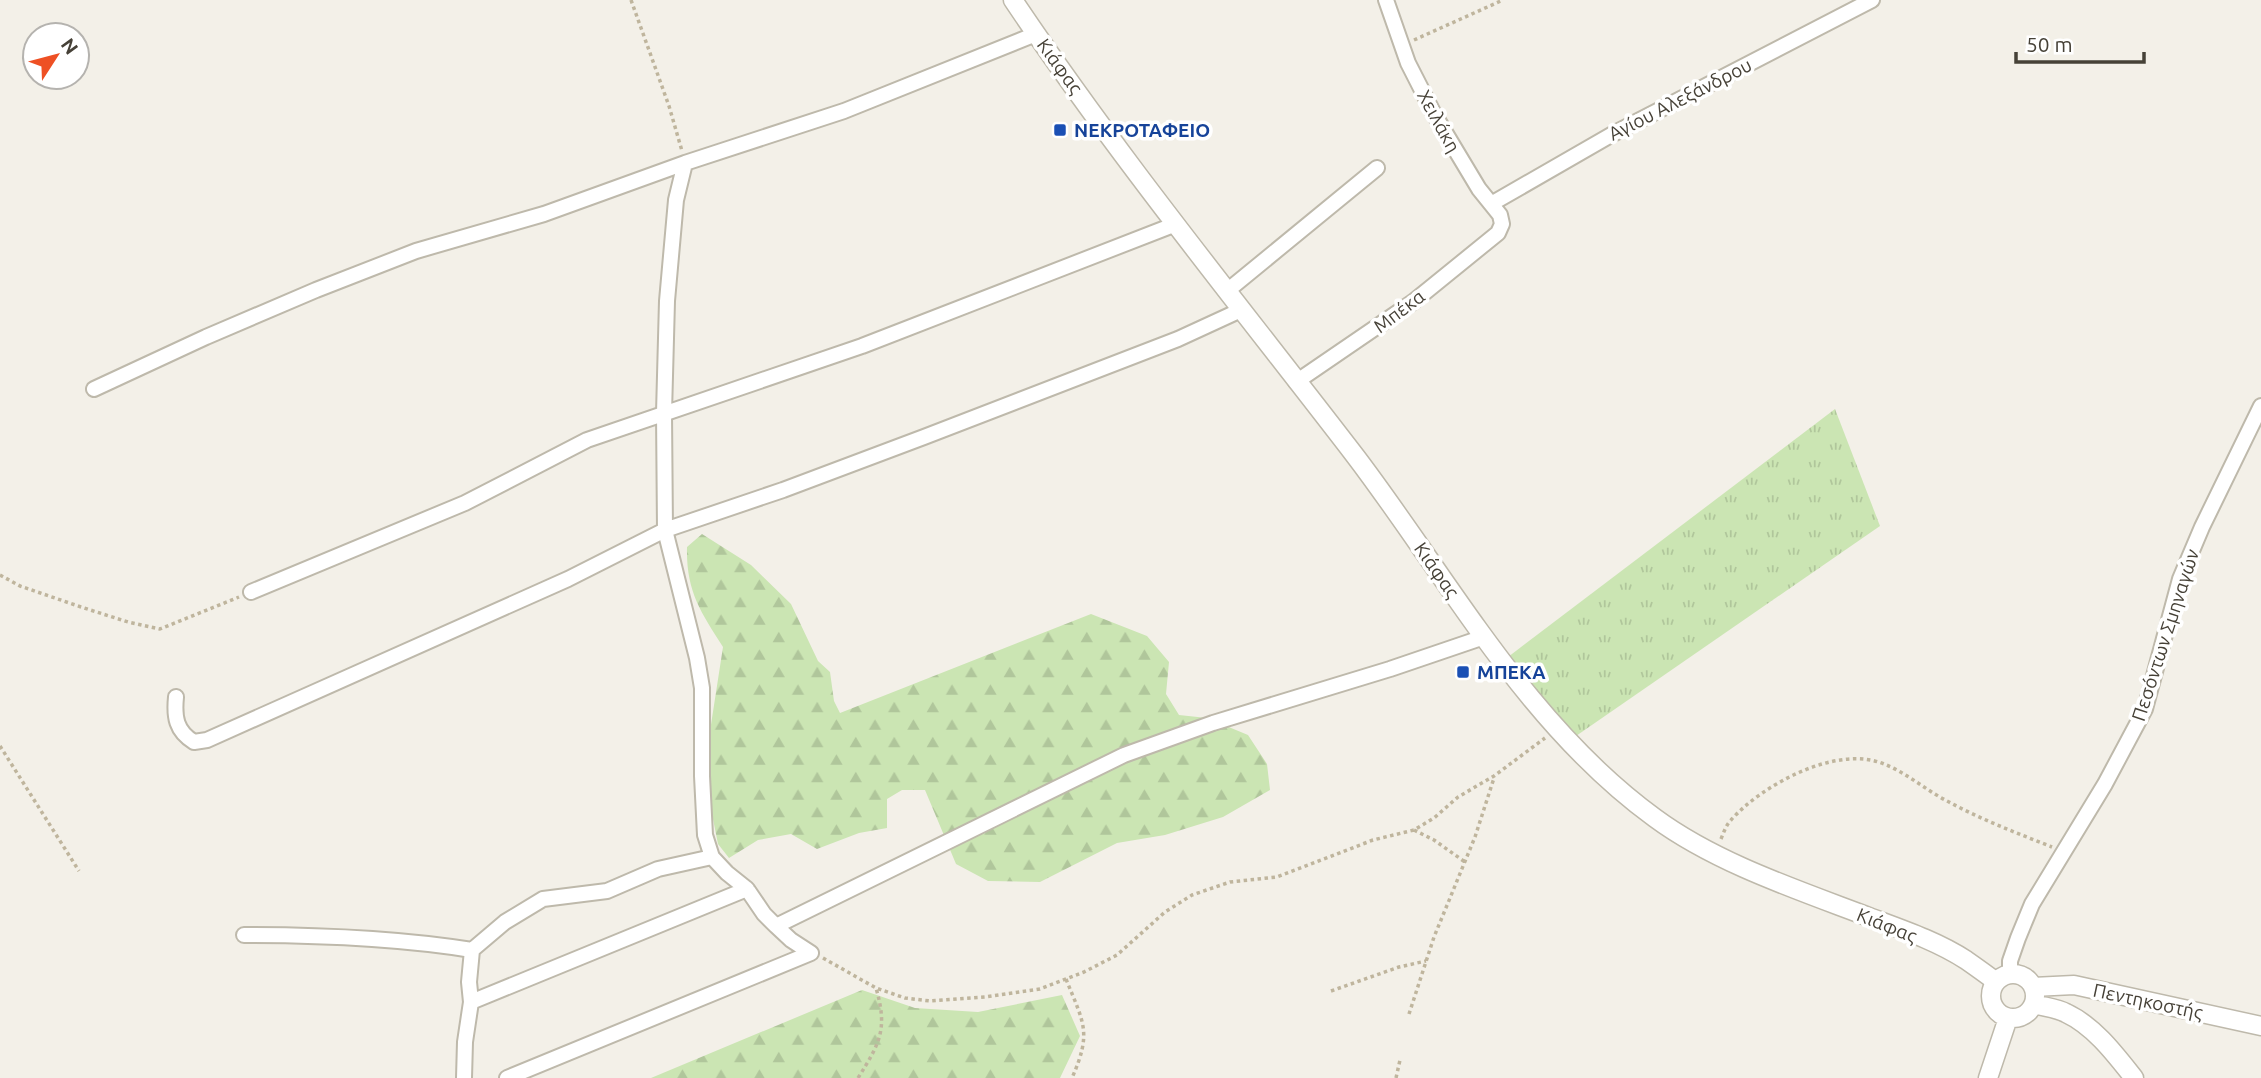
<svg xmlns="http://www.w3.org/2000/svg" width="2261" height="1078" viewBox="0 0 2261 1078" font-family="Ubuntu,sans-serif">
<defs>
<pattern id="grass-tufts" width="24" height="20" patternUnits="userSpaceOnUse" patternTransform="scale(1.75)"><rect width="24" height="20" fill="#cbe5b3"/><path d="M3 7l-1-3M5 7V3M7 7l1-3M15 17l-1-3M17 17v-4M19 17l1-3" fill="none" stroke="#b0c69b"/></pattern>
<pattern id="forest-firs" width="22" height="20" patternUnits="userSpaceOnUse" patternTransform="scale(1.75)"><rect width="22" height="20" fill="#cbe5b3"/><path d="M5 1l3.5 6h-7zM16 11l3.5 6h-7z" fill="#b0c69b"/></pattern>
</defs>
<rect width="100%" height="100%" fill="#f3f0e8"/>
<path fill="url(#grass-tufts)" d="M1835,409L1880,526L1576,736L1508,657Z"/>
<path fill="url(#forest-firs)" d="M702,534L751,565L791,604L818,661L830,672L834,701L840,713L1091,614L1147,636L1169,662L1166,694L1179,715L1207,718L1248,735L1267,764L1270,790L1223,817L1165,835L1117,843L1040,882L988,881L956,864L925,790H902L887,799V828L859,833L817,849L791,834L758,840L729,858L718,844L710,804V731L723,647C700,611 686,591 687,547Z
M862,990L915,1008L978,1012L1062,995L1080,1036L1060,1078H651Z"/>
<g fill="none" stroke-linecap="round" stroke-linejoin="round">
<defs>
<path id="minor" d="M685,163L676,200L667,301L664,413L665,530L697,658L702,688V776L705,835L712,857L727,873L747,889
M1491,204L1611,135L1872,0
M1227,291L1377,168
M1296,382L1413,302L1498,233L1502,224L1500,215L1479,189L1434,114L1408,63L1386,0
M94,389L206,337L316,290L416,251L544,214L685,163L844,111L1036,34
M251,592L465,503L587,440L862,346L1176,224
M176,697C174,717 176,731 194,742L207,740L568,579L665,530L783,490L924,437L1178,339L1241,310
M244,935C320,935 397,938 472,950L505,922L543,899L607,891L658,869L712,857
M2010,973V961L2018,938L2032,904L2105,784L2145,709L2180,579L2202,527L2261,406
M471,1002L747,889L764,914L776,926
M464,1078L465,1042L471,1002L469,982L472,950
M507,1078L811,953L791,940L776,926L1124,755L1213,723L1390,669L1484,637"/>
<path id="tertiary" d="M1013,0C1119,158 1240,306 1356,457C1450,581 1527,725 1655,818C1716,863 1798,890 1869,917C1901,929 1937,941 1966,960C1976,967 1986,974 1995,981
M1991 996a22 22 0 1 1 44 0a22 22 0 1 1-44 0Z
M2033,987L2074,985L2261,1026
M2034,1004C2044,1007 2057,1008 2066,1013C2094,1026 2115,1054 2134,1078
M1988,1078L2008,1018"/>
</defs>
<use href="#minor" stroke="#beb9ab" stroke-width="18"/>
<use href="#tertiary" stroke="#beb9ab" stroke-width="21"/>
<path stroke="#bfb59d" stroke-width="3.5" stroke-dasharray="3.5 3.5" stroke-linecap="butt" d="M631,0L669,106L682,151
M1414,40L1503,0
M0,575L20,586L81,607L128,622L160,629L239,597
M0,746L79,871
M1414,830L1434,840L1465,862
M1721,839C1724,832 1726,825 1731,820C1762,785 1837,744 1884,764C1907,773 1927,791 1949,802C1982,820 2017,833 2052,847
M823,958L876,988L905,998L930,1001L985,997L1040,989L1084,972L1117,955L1165,912L1192,895L1230,882L1277,877L1373,840L1414,830L1434,818L1458,797L1494,776L1545,738
M1066,979C1084,1024 1092,1032 1072,1078
M1331,991L1399,967L1426,961
M1409,1014L1434,937L1475,837L1494,778
M858,1078C880,1043 888,1029 876,988
M1396,1078L1400,1060"/>
<use href="#minor" stroke="#fff" stroke-width="14"/>
<use href="#tertiary" stroke="#fff" stroke-width="18"/>
</g>
<g fill="#1a4fb4" stroke="#fff" stroke-width="2.5">
<rect x="1053" y="123" width="14" height="14" rx="3.5"/>
<rect x="1456" y="665" width="14" height="14" rx="3.5"/>
</g>
<g text-anchor="middle" stroke-width="7" stroke-linejoin="round" paint-order="stroke">
<g font-size="19" fill="#464137" stroke="#fff">
<text transform="translate(1060 66) rotate(54)" y="7">Κιάφας</text>
<text transform="translate(1680 99) rotate(-27)" y="7">Αγίου Αλεξάνδρου</text>
<text transform="translate(1439 121) rotate(61)" y="7">Χειλάκη</text>
<text transform="translate(1399 311) rotate(-37)" y="7">Μπέκα</text>
<text transform="translate(1437 570) rotate(55)" y="7">Κιάφας</text>
<text transform="translate(2165 635) rotate(-72)" y="7">Πεσόντων Σμηναγών</text>
<text transform="translate(1887 925) rotate(22)" y="7">Κιάφας</text>
<text transform="translate(2148 1001) rotate(12)" y="7">Πεντηκοστής</text>
</g>
<g font-size="19" font-weight="bold" fill="#164399" stroke="#fff" text-anchor="start">
<text x="1074" y="137">ΝΕΚΡΟΤΑΦΕΙΟ</text>
<text x="1477" y="679">ΜΠΕΚΑ</text>
</g>
</g>
<g transform="translate(56 56) rotate(54)"><circle r="33" fill="#ffffff" stroke="#b5b3af" stroke-width="2"/>
<path d="M0-5L12 26L0 18L-12 26Z" fill="#ee5024"/>
<text y="-10" font-size="19" font-weight="bold" text-anchor="middle" fill="#464137">N</text>
</g>
<path d="M2016 52v10h128v-10" fill="none" stroke="#464137" stroke-width="3.5"/>
<text x="2026" y="52" font-size="21" fill="#464137" stroke="#ffffff" stroke-width="5" paint-order="stroke">50 m</text>
</svg>
